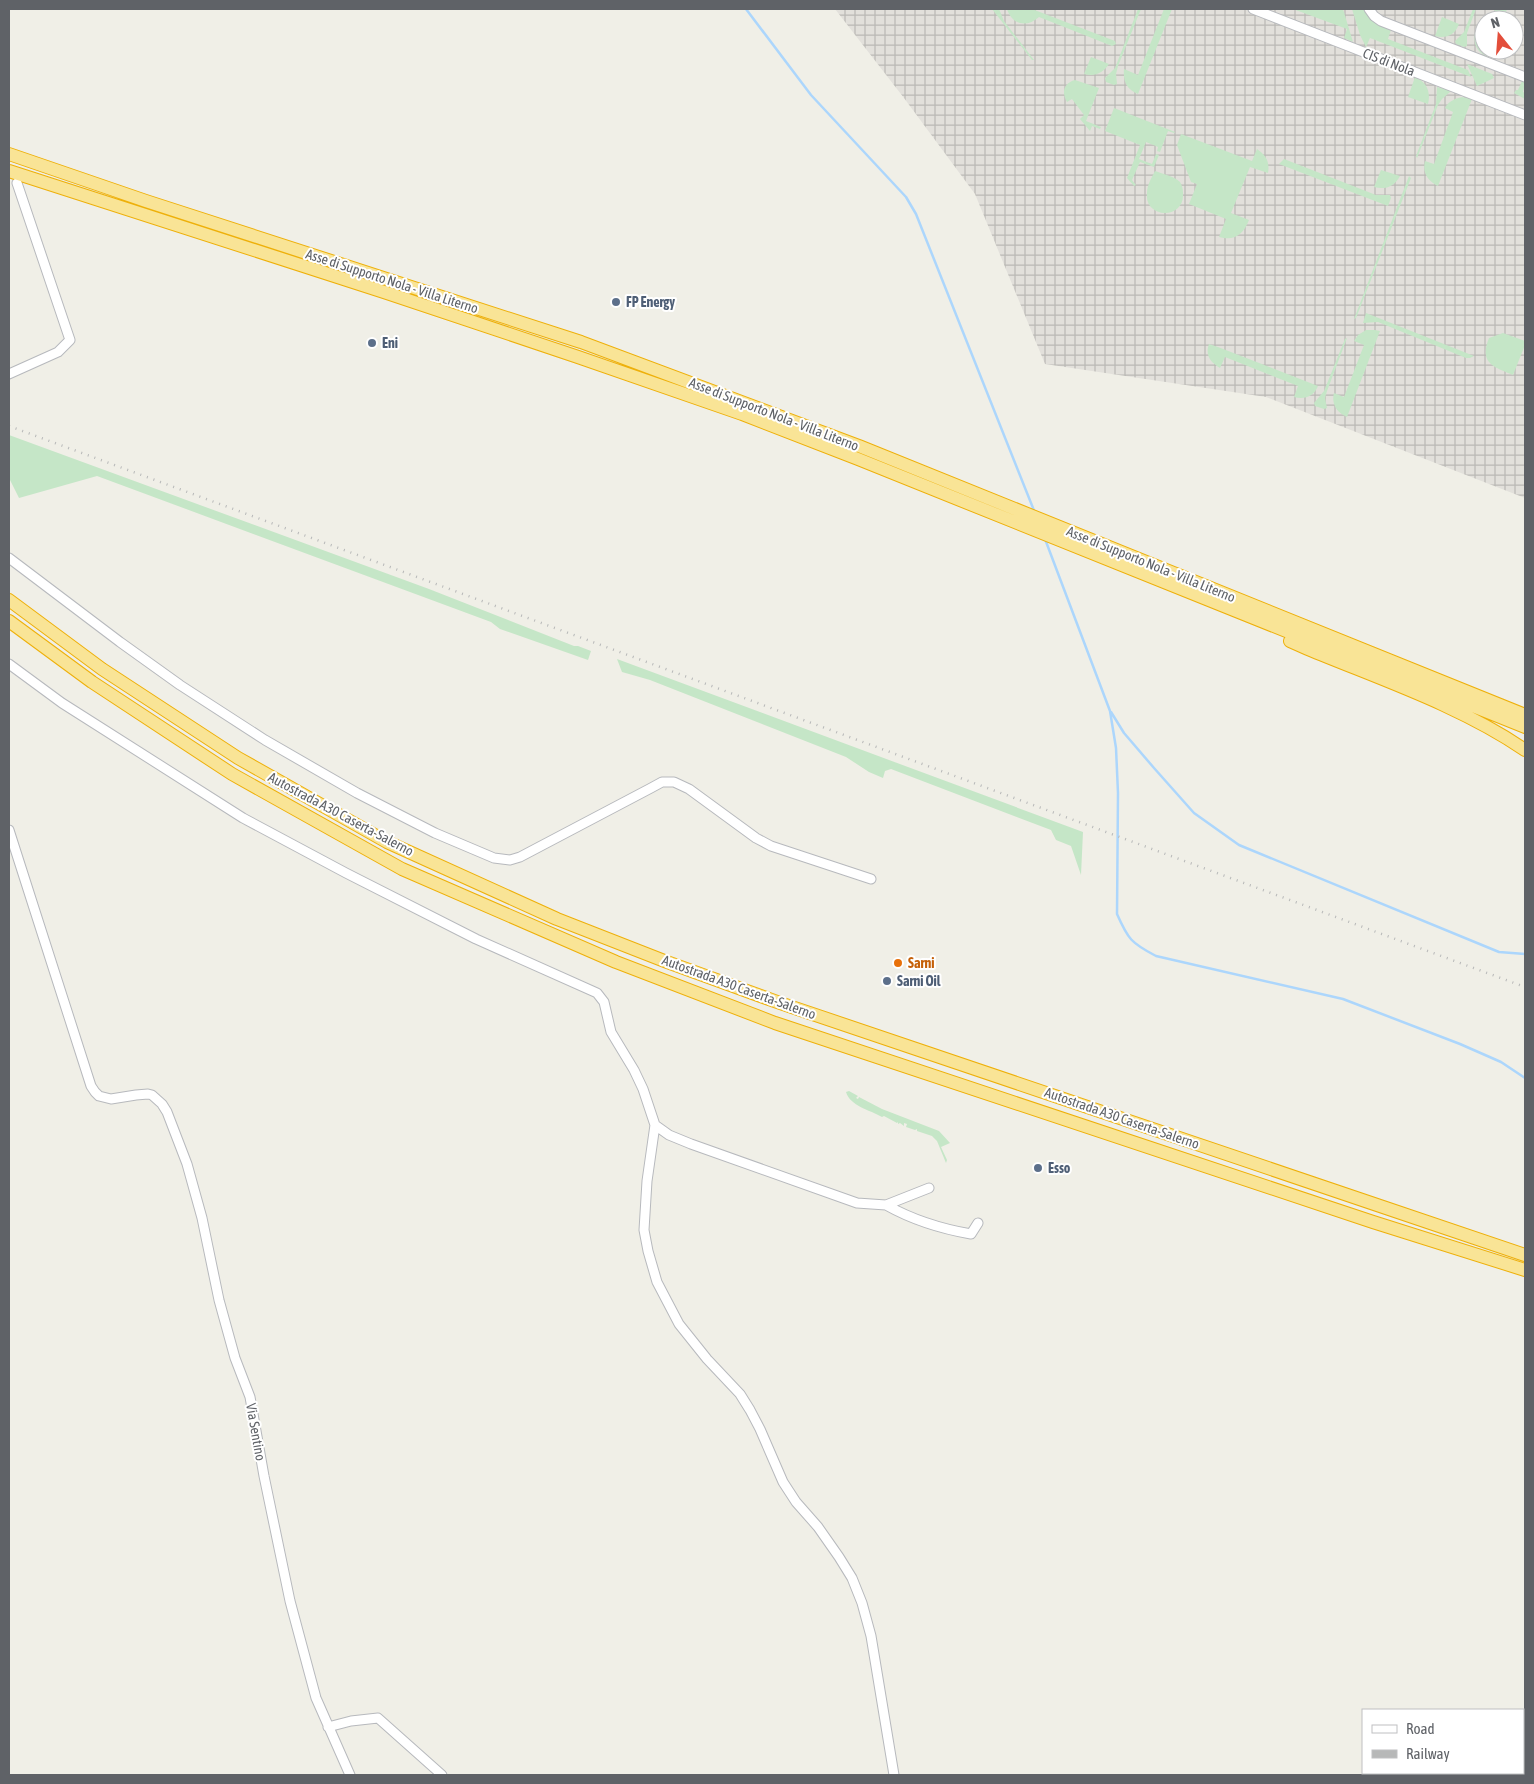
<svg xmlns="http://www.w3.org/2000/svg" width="1534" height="1784" viewBox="0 0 1534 1784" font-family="'Asap Condensed',sans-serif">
<defs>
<pattern id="industrial-grid" width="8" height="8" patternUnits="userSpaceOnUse" patternTransform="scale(1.25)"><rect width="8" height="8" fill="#e2e0db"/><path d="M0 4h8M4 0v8" fill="none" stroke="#bab9b5"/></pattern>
</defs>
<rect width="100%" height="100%" fill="#f0efe7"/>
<path fill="url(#industrial-grid)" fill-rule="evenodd" d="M835,9H1525V498L1266,397L1045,364L975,194L904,98ZM1484,20H1514V50H1484Z"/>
<path fill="#c5e6c7" d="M992,9H999L1004,21L1034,60H1032Z
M1007,9H1032L1115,41L1116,44L1112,46L1039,17C1027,28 1012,25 1007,9Z
M1138,9H1141L1118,66L1116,74L1117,84L1114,85L1106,82L1105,78L1115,68Z
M1164,9H1172L1138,94C1126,89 1123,81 1124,69L1138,75Z
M1293,9H1343L1353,42L1344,38L1347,29Z
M1352,9H1364C1370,20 1379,25 1391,30L1388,39L1468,70L1471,77L1370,38L1366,47L1360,35Z
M1473,9H1476L1467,33V46L1464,47L1456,44L1455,41L1464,32Z
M1495,9H1507L1503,20H1491Z
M1442,17L1459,24C1455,35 1446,39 1435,36Z
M1475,33L1484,36V50H1491L1488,57C1477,53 1473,44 1475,33Z
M1091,57L1109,64C1103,73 1095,77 1084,74Z
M1467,64L1492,74L1494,78L1477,86Z
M1415,77C1427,82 1431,92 1428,104L1408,97Z
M1075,80L1099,88L1086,121L1101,127L1100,129L1092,126L1090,131L1080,119L1084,115L1072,99L1067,102C1061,92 1064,83 1075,80Z
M1522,81L1525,83L1523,92L1525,93V99L1514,93L1516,90H1518Z
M1437,87L1449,90L1450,92L1442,99L1438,105L1417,158L1416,156L1436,104Z
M1462,97L1472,99L1438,186C1428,181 1422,173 1425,161L1434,164L1453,112L1445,108C1449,101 1454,99 1462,97Z
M1114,108L1175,132L1174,133L1168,131L1160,152L1157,151L1158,147L1146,142L1139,159L1152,164L1156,154L1159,155L1154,167L1140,162L1132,180L1136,185L1134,186L1127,178L1140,145L1105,131Z
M1181,134L1252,161L1257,149C1266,155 1270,162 1268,173L1250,167L1231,213L1249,220C1243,235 1235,241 1219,237L1226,219L1189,204L1197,184L1191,182L1177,145Z
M1284,159L1376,195H1390L1391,198L1388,206L1279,164Z
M1381,170L1400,176C1394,187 1385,190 1374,187Z
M1155,171C1163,174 1174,176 1180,182C1182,185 1183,189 1183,193C1185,220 1144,219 1147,193C1147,185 1152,177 1155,171Z
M1409,176L1411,178L1356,318L1354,319Z
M1366,313L1474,356L1470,358H1466L1378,322L1363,323Z
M1366,330H1375L1380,331L1347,417C1337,413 1331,404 1334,393L1344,397L1364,345L1354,341L1358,335Z
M1503,333L1525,341V345L1513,375C1493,367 1479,363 1489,338Z
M1347,338L1327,391L1325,398L1327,408L1324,409L1315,406L1314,403L1324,391L1345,339Z
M1209,344L1218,347L1318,386C1314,396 1305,400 1294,397L1298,386L1225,357L1220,368C1210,362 1205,355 1209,344Z
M9,435L429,589L574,646H578L591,651L588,660L500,629L491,622L97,476L19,498L9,478Z
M617,659L1083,832L1081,875L1071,846L1056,840L1051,830L891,769L885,771L883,778L869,772L846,757L650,680L622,672Z
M849,1091L858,1096L856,1098L858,1099L859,1097L882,1109L939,1131L950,1143L941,1147L947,1160L946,1163L937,1141L932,1136L917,1131V1129L915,1130L906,1127L907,1124L904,1123V1126L900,1123L898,1124V1122L897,1123L884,1116L882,1117C870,1110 850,1106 846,1092Z"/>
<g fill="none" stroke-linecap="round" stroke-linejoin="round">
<path stroke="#acd6fc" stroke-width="2.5" d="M746,9L811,95L906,197L916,214L1035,513
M1045,539L1110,711L1116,748L1118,793L1117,914C1128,939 1131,943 1156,956L1343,999L1460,1044L1501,1062L1525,1078
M1111,712L1124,733L1154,768L1194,813L1239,845L1499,952L1525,954"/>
<defs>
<path id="minor" d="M1253,9L1525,115
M1369,9L1374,16L1381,21L1525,77
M9,374L58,352L70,340L17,183
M9,558L120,642L180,685L265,740L357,793L435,833L494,858L510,860L520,857L651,788L662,782H674L689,789L756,838L771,846L871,879
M9,664L62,703L243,818L346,873L476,939L597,993L604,1002L611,1032L634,1070L643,1089L655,1125L669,1135L691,1144L857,1203L886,1205
M9,830L91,1086L95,1092L99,1096L111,1099L136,1095L148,1094L152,1095L162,1104L167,1112L187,1164L202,1218L219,1300L235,1358L250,1397L264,1476L290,1601L316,1698L350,1775
M655,1125L647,1181L644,1230L648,1251L657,1282L679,1324L707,1359L740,1394L750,1410L760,1429L783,1482L796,1502L818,1527L839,1557L852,1578L862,1603L871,1636L894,1775
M929,1188L886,1205C911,1219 942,1229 971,1234L978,1223
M328,1727L351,1721L378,1718L442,1775"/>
<path id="highway" d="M9,154L146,201L581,342L859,446L1525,715
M9,171L384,292L578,357L742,414L858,459L1525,727
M9,600L102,669L238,758L387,842L557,919L667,962L780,1003L1525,1255
M9,621L92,682L232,774L402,869L616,962L775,1023L1373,1222L1525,1270
M1290,641L1308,649C1380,679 1461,706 1525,750"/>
</defs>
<use href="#minor" stroke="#b7b9bd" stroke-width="11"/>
<use href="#highway" stroke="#eeb00a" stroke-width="14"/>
<use href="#minor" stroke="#fff" stroke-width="9"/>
<use href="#highway" stroke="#f9e496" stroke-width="12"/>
<path stroke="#b7b8b8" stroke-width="2.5" stroke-dasharray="1 6" stroke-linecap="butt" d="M9,426L1525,987"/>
</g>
<g fill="#5c6f8a" stroke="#fff" stroke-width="2">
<circle cx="616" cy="302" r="5"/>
<circle cx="372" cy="343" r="5"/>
<circle cx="887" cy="981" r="5"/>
<circle cx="1038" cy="1168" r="5"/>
</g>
<circle fill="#e8710a" stroke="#fff" stroke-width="2" cx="898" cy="963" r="5"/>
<g text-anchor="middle" stroke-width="4" stroke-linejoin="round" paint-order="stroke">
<g font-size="14" fill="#5f6267" stroke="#fff">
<text transform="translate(1389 62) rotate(21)" y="5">CIS di Nola</text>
<text transform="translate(392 281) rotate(18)" y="5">Asse di Supporto Nola - Villa Literno</text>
<text transform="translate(774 414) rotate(21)" y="5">Asse di Supporto Nola - Villa Literno</text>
<text transform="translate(1151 564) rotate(22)" y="5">Asse di Supporto Nola - Villa Literno</text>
<text transform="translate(341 814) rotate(28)" y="5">Autostrada A30 Caserta-Salerno</text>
<text transform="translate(739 987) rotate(20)" y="5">Autostrada A30 Caserta-Salerno</text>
<text transform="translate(1122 1118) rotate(19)" y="5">Autostrada A30 Caserta-Salerno</text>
<text transform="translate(256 1432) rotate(80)" y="5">Via Sentino</text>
</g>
<g font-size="14" font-weight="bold" fill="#4e5e75" stroke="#fff" text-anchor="start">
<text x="626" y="307">FP Energy</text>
<text x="382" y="348">Eni</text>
<text x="897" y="986">Sarni Oil</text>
<text x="1048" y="1173">Esso</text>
</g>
<g font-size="14" font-weight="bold" fill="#c56008" stroke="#fff" text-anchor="start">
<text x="908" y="968">Sarni</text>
</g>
</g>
<rect width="1534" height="1784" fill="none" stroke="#5f6267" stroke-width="20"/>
<rect x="1362" y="1709" width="162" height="65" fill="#ffffff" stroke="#bfc0c2"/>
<rect x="1372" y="1725" width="25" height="8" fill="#ffffff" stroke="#bfc0c2"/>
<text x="1406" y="1734" font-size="15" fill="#5f6267">Road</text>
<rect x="1372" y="1750" width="25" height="8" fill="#b7b8b8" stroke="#bfc0c2"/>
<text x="1406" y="1759" font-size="15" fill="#5f6267">Railway</text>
<g transform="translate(1499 35) rotate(343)"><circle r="24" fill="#ffffff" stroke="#bfc0c2"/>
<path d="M0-4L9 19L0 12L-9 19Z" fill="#e34e3b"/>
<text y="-8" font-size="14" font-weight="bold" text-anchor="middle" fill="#5f6267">N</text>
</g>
</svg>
